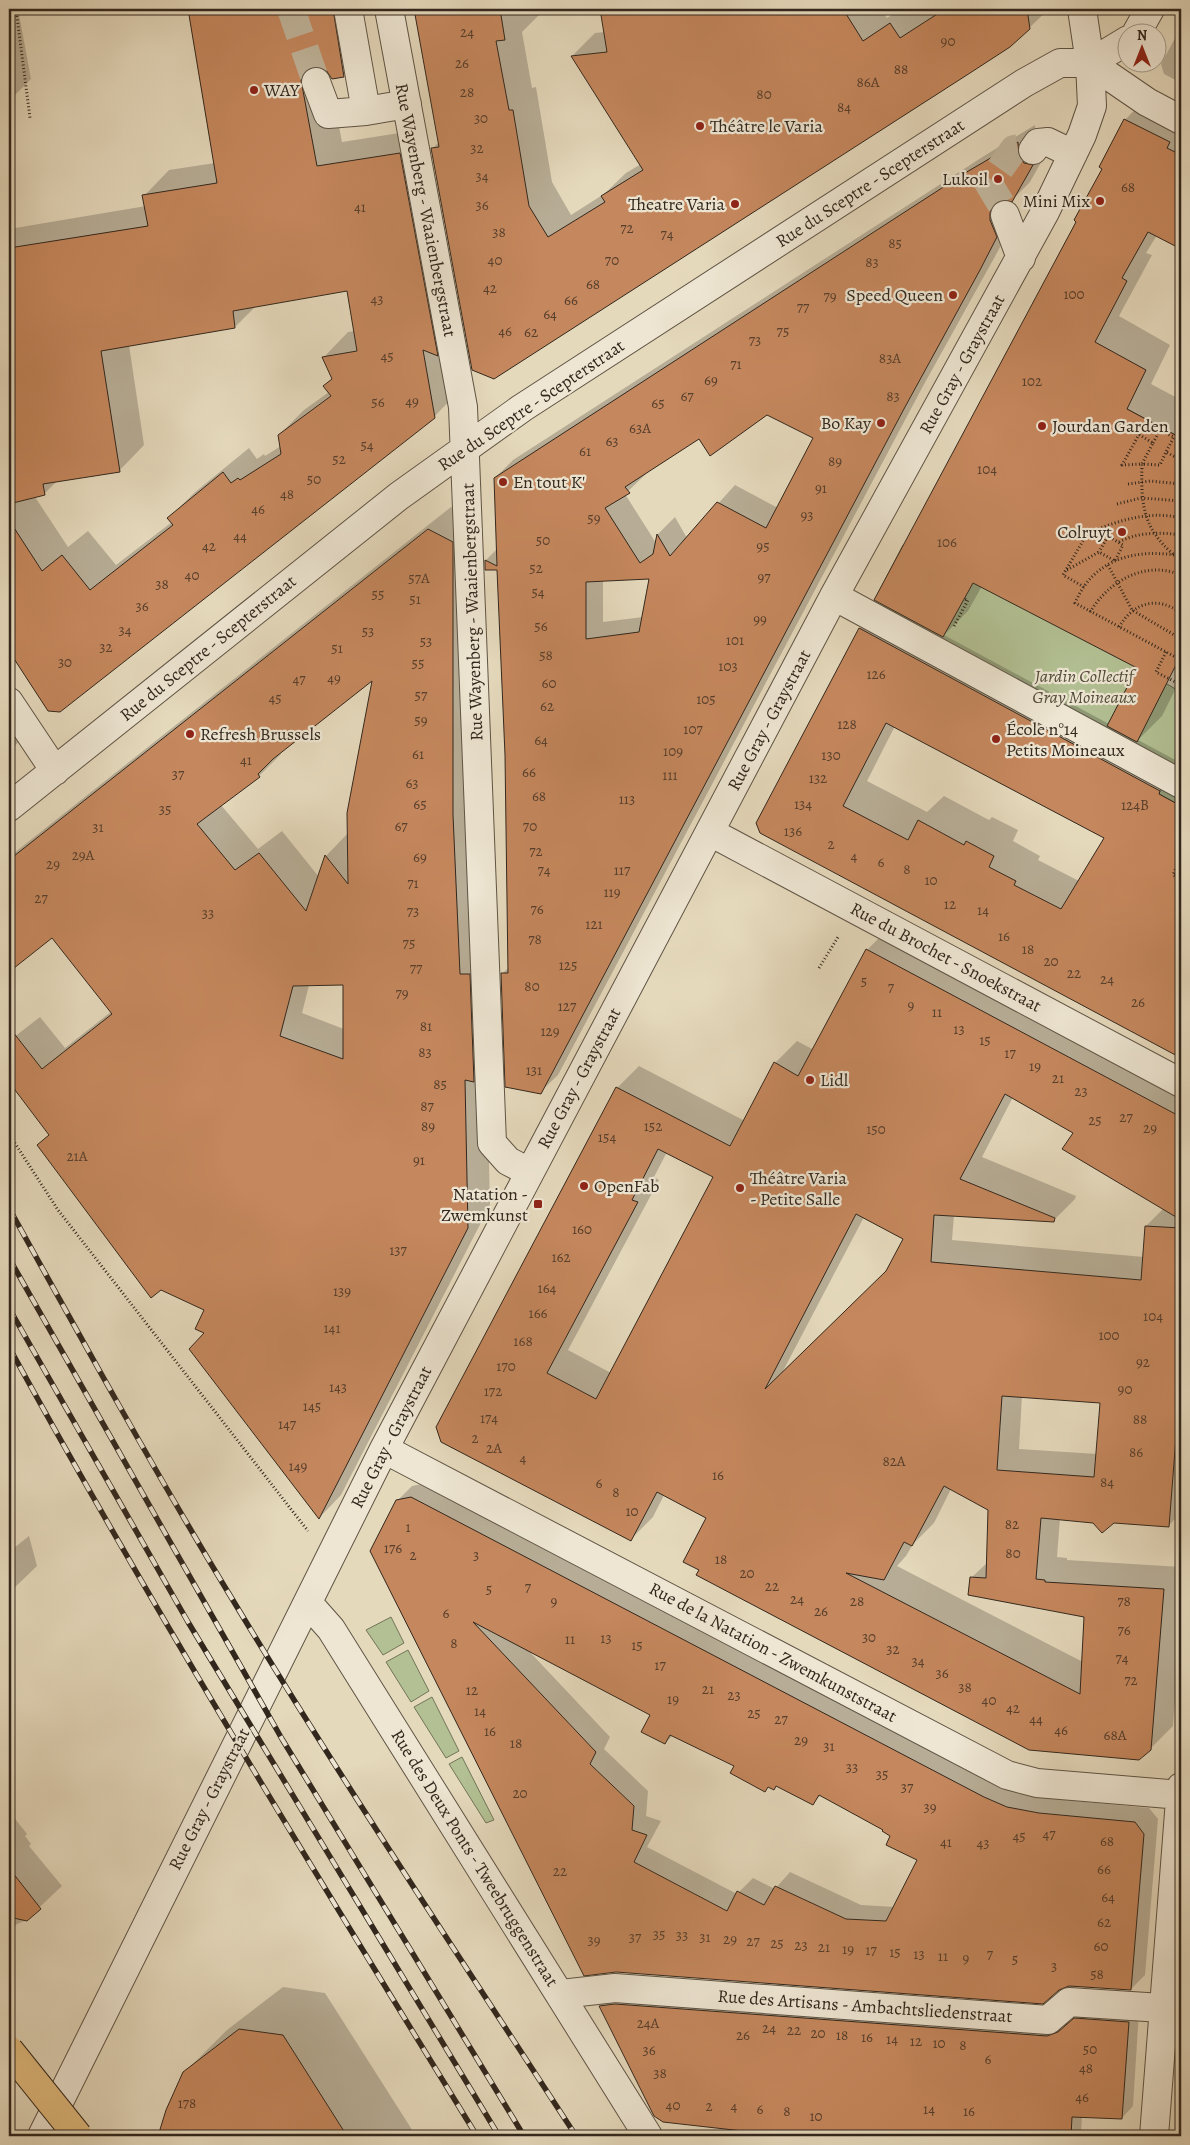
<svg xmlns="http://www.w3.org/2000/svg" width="1190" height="2145" viewBox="0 0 1190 2145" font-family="Alegreya,serif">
<rect width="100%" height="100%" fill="#e5d9bc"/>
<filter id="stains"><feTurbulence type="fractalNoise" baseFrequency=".004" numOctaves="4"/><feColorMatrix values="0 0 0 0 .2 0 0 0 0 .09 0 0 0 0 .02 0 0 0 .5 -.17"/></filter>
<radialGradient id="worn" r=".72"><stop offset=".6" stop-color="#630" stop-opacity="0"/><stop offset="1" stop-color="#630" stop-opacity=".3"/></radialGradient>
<path fill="#b2c093" stroke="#727458" d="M1127,409L1181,438L1179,454L1181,455V672L1158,659L1149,674L1181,692V812L1177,810L1179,805L1159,794L1161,788L1141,778L1142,774L1115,759L1113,763L1105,758L1106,755L861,626L903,545L966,579Z
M391,1617L404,1643L383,1655L366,1630Z
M408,1650L429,1691L411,1702L386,1662Z
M432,1697L459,1751L446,1758L414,1707Z
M462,1757L494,1820L486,1823L449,1764Z"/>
<path fill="#0003" fill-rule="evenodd" d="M9,9H18L31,79L9,101Z
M188,9H361L369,50L343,76L329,73L342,142L425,129L459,391L434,417L49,709L9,649V229L146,206L144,196L169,170L215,163ZM348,290L355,331L348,332L324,357L333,377L325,386L329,392L304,410L279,435L281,446L265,456L264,454L257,459L249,448L194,493L169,518L172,522L116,565L88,531L68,547L35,497L44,494L58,480L119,471L144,445L129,345L235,327L256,306Z
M415,9H539L540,14L522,32L532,88L536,87L552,182L571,215L604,194L626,173L641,164L572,56L595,33L605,32L602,9H881L887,18L901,9H920L924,15L934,9H1049L1029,28L494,378L432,149L439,142Z
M1181,27V83L1164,74L1161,64Z
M1150,94L1181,110V247L1157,235L1146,253L1152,255L1119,316L1170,345L1151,384L1181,400V678L1162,716L1138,740L1181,763V1055L758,823L860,628L885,604L1078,222L1125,120ZM982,586L1139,668L1109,724L944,635L968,611ZM895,726L1106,838L1079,881L1038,860L1040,856L1013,841L1018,830L992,817L989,820L944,796L927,812L867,781Z
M1035,125L1036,139L1049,148L1030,182L1012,200H1007L1014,219L998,251L922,388L558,1075L540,1092L502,974L509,967L506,755L498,569H486V560L498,548L495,478L513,460L984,156ZM767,414L815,437L778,508L735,485L687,538L675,517L658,534L656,543L625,494L646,474L645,473L699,437ZM650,578L643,617L603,622V580Z
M451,507L474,520L490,1205L341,1495L320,1517L206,1333V1309L38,1145L50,1134L9,1079V1041L40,1017L65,1048L112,1011L52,936L9,969V857ZM374,678L348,833L326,856L319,877L282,831L258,849L221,805L259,776L281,754L279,752ZM344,984V1029L302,1013L309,985Z
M9,705L22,739L9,751Z
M889,928L1181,1083V1513L1168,1526L1060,1518L1057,1557L1067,1558V1560L1181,1567V1618L1173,1726L1150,1749L701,1569L708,1518L664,1495L653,1517L631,1539L442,1441L617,1088L639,1066L745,1121L775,1063L797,1041L814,1050L867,950ZM1013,1097L1075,1133L1164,1208L1146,1226L1144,1257L952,1240L954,1215L1053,1221L1075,1199L1076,1196L982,1157ZM667,1152L714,1177L611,1373L568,1350L659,1180L654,1177ZM864,1217L904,1238L887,1271L783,1371ZM1022,1396L1101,1401L1097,1454L1019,1449ZM951,1489L990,1509L988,1562L971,1578L1085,1616L1083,1662L897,1566L906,1556L913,1544L934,1523Z
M426,1483L1021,1793L1054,1799L1149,1808L1158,1819L1145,1975L1131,1989L616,1971L397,1501L412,1486ZM527,1649L651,1714L665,1743L673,1735L736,1765L774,1789L777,1786L813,1803L821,1795L885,1829L919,1860L895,1907L861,1905L790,1872L775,1889L753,1878L737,1894L647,1847L661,1821L646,1816L648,1791L604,1749L610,1737Z
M29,1536L37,1566L9,1593V1552Z
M9,1811L27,1834L25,1836L31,1844L29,1846L62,1886L26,1920L9,1928Z
M283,1987L325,1993L416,2136H169L162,2127L184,2073L227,2030Z
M611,1995L1059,2025L1071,2021L1087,2007L1139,2011L1133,2106L1122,2118L1082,2116L1081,2136H796L664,2121L655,2115L600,2006Z"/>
<path fill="#c5875d" stroke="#32271d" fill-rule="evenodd" d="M188,9H333L344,77L332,79L326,70L318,67H311L304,72L301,80L317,166L400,153L438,356L423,350L435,418L60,712L48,711L9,651V520L42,571L62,555L90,590L173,525L167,518L223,472L231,483L238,478L240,480L281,454L278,435L331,396L323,386L332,379L322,357L357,351L347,291L233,311L235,328L101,351L120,472L43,484L45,495L9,504V248L148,226L142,195L217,183Z
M414,9H500L505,40L496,41L509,110H513L529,206L548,237L605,202L601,196L643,170L571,56L607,52L600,9H843L863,41L890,23L900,38L945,9H1027L1030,29L1010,47L970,73L494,379L472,370L431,148L439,147Z
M1124,119L1170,142L1167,148L1181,155V249L1148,232L1122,278L1127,281L1095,342L1146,370L1127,409L1181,438V655L1137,742L1107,726L1137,668L973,583L943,637L874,600L1076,222L1074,220L1102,169L1099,167Z
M1018,142L1019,157L1024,163L1033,165L1012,202L1000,200L993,205L990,213V220L997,237L980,270L905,407L541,1094L505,1087L501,973H508L505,755L497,570H485V560L497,566L494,478L965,173ZM767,415L813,438L766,528L717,502L670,556L657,534L653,554L640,563L605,508L630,493L625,487L699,439L710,456ZM649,579L639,632L586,639V582Z
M428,529L453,542V815L460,974H470L474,1082L465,1080L468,1228L319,1519L189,1349L204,1333L195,1329L204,1310L161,1290L151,1298L37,1145L49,1135L9,1082V1027L42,1069L112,1014L52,938L9,972V860ZM372,681L347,813L348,884L325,855L306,911L259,853L235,870L197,824L260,777L258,774L273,759ZM343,985V1059L280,1036L293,986Z
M859,628L1160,791L1159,794L1181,806V1058L760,833L756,823ZM886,723L1104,838L1061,909L1014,885L1016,881L989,867L994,856L966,841L964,845L918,820L908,840L843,806Z
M866,949L1181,1117V1220L1062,1149L1073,1133L1005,1094L960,1179L1055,1218L1054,1222L934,1215L931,1262L1141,1280L1145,1226L1181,1228V1373L1169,1527L1114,1523L1102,1533L1093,1523L1041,1518L1036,1579L1045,1580V1582L1164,1589L1151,1750L1139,1760L1029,1750L696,1575L699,1570L683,1562L706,1518L657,1492L631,1541L441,1442L436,1427L616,1087L730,1146L774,1062L798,1076ZM658,1149L713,1177L596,1399L547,1373L638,1202L632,1200ZM856,1214L903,1239L886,1271L765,1389ZM1002,1396L1100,1403L1094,1477L997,1470ZM944,1486L988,1510L986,1578L970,1577L968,1595L1084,1617L1080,1694L846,1573L884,1580L904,1542L912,1546Z
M411,1497L984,1797L1007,1807L1039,1813L1135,1822L1144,1834L1131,1990L1069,1986L1059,1990L1043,2004L616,1972L584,1976L370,1551L396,1500ZM473,1622L650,1715L641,1732L665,1744L670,1735L734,1766L730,1773L765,1792L768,1787L774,1790L776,1786L813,1805L819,1795L883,1830L882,1831L890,1836L886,1845L917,1860L886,1921L846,1919L775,1886L764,1905L737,1891L727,1911L634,1862L647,1835L632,1830L634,1806L590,1764L596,1752Z
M9,1868L41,1909L27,1921L9,1917Z
M615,2004L1047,2036L1058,2032L1074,2018L1129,2022L1122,2119L1072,2117L1071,2136H787L663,2122L654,2116L599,2006Z
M239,2029L283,2035L347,2136H158L166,2110L183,2072Z"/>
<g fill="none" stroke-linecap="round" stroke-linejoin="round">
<path stroke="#c1b59c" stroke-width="28" stroke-dasharray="28 14" stroke-linecap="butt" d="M291,9L316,82
M1001,204L989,184L1014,149L1027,147"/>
<defs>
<path id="minor" d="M348,9L366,111L407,104
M389,9L463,407L492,1143L508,1161L529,1172
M1137,32L1150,9
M1090,63L1147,102L1181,120
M1090,63L1128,40
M316,82L328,114L366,111
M1033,150L1038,143L1048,142L1073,154
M1005,215L1021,258
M834,596L1181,784
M9,702L55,771
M9,807L399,496L522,408L1024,83L1060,63H1090
M710,832L1181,1083
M384,1449L1007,1775L1037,1783L1181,1795
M308,1603L331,1629L648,2136
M561,1994L615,1988L1048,2020L1069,2002L1162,2008
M42,2136L384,1449L834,596L1045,212L1082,135L1092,106L1090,63L1082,9
M1154,2136L1181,1787"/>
</defs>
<use href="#minor" stroke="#5f5445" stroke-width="30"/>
<path stroke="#32271d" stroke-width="3" stroke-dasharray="1 2.5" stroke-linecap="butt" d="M16,9L30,118
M1121,424L1153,443L1142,464L1122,465L1146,422
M1153,443L1160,430L1174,437L1166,452
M1128,484L1150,481L1181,484
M1117,504L1141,498L1181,501
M1119,542C1138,532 1160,532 1181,535
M1173,554C1142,527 1141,503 1142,464L1160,465L1166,452L1181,460
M1181,556C1136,548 1094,558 1075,603L1181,660
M1108,565L1132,610L1181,639
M1067,570L1099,552L1115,561L1123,545L1108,536L1099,552
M1084,587L1063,575L1087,534C1116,521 1149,510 1181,518
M1090,612C1109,581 1145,560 1181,575
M954,626L968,600L964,599
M1119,627C1133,603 1157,595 1181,613
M1166,652L1156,672L1181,685
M1178,658L1181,652
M1181,879L1173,875L1181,857
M819,968L838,937
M9,1134L58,1210L308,1531
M554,2136L563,2132"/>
<use href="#minor" stroke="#eee6d3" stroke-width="28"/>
<defs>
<path id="rail" d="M9,1208C82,1340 155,1472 234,1602C343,1783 461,1959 576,2136
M9,1258L282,1739L524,2136
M9,1308L188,1622L499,2136
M9,1347C156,1615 317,1876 477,2136"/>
</defs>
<use href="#rail" stroke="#32271d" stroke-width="5.5"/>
<use href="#rail" stroke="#eee6d3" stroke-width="4" stroke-dasharray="11" stroke-linecap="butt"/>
<defs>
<path id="major-bridge" d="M9,2050L78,2136"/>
</defs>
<use href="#major-bridge" stroke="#32271d" stroke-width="30" stroke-linecap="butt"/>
<use href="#major-bridge" stroke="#e2bc7e" stroke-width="28"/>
</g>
<g fill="#8f2418" stroke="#eee6d3" stroke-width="2">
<circle cx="254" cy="90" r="5"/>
<circle cx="700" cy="126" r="5"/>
<circle cx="998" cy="179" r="5"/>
<circle cx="1100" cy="201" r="5"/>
<circle cx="735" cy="204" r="5"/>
<circle cx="953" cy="295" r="5"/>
<circle cx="881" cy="423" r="5"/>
<circle cx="1042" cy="426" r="5"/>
<circle cx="503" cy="482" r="5"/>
<circle cx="1122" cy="532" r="5"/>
<circle cx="190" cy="734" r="5"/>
<circle cx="996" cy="739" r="5"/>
<circle cx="810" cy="1080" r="5"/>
<circle cx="584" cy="1186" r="5"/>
<circle cx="740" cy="1188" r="5"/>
<rect x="533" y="1199" width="10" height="10" rx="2.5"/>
</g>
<g text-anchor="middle" stroke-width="4.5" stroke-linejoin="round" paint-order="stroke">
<g font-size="15" fill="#573f2d">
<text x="467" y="37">24</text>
<text x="948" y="46">90</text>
<text x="462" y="68">26</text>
<text x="901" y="74">88</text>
<text x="868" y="87">86A</text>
<text x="467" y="97">28</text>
<text x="764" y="99">80</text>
<text x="844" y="112">84</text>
<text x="481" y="123">30</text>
<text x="477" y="153">32</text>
<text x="482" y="181">34</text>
<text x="1128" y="192">68</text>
<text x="482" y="210">36</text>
<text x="360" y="212">41</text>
<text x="627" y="233">72</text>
<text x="499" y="237">38</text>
<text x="667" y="239">74</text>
<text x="895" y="248">85</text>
<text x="495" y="265">40</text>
<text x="612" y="265">70</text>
<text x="872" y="267">83</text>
<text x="593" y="289">68</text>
<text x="490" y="293">42</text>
<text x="1074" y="299">100</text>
<text x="830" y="301">79</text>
<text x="377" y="304">43</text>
<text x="571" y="305">66</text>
<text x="803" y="312">77</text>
<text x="550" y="319">64</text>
<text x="505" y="336">46</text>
<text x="783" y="336">75</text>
<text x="531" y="337">62</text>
<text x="755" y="345">73</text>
<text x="387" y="361">45</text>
<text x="890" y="363">83A</text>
<text x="736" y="369">71</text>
<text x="711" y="385">69</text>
<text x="1032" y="386">102</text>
<text x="687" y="401">67</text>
<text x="893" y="401">83</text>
<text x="412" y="406">49</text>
<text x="378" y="407">56</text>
<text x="658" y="408">65</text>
<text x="640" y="433">63A</text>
<text x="612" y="446">63</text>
<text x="367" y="450">54</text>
<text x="585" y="456">61</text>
<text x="339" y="464">52</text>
<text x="835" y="466">89</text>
<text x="987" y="474">104</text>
<text x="314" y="484">50</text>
<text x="821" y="493">91</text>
<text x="287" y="499">48</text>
<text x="258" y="514">46</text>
<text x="807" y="520">93</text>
<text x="594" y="523">59</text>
<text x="240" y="541">44</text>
<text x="543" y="545">50</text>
<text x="947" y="547">106</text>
<text x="209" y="551">42</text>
<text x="763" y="551">95</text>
<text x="536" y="573">52</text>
<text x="192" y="580">40</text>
<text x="764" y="582">97</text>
<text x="419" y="583">57A</text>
<text x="162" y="589">38</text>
<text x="538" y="597">54</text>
<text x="378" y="599">55</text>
<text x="415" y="604">51</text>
<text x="142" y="611">36</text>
<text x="760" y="624">99</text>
<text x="541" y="631">56</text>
<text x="125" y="635">34</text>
<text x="368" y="636">53</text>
<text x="735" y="645">101</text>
<text x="426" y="646">53</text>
<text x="106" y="652">32</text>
<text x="337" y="653">51</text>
<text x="546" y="660">58</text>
<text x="65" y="667">30</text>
<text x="418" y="668">55</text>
<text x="728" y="671">103</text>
<text x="876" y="679">126</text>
<text x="334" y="683">49</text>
<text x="299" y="684">47</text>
<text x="549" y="688">60</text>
<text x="421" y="700">57</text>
<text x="275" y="703">45</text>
<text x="706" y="704">105</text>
<text x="547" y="711">62</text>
<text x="421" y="725">59</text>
<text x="847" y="729">128</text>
<text x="693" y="734">107</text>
<text x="541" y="745">64</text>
<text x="673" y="756">109</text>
<text x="418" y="759">61</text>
<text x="831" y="760">130</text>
<text x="246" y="765">41</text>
<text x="529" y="777">66</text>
<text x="178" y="779">37</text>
<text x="670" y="780">111</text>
<text x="818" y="783">132</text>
<text x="412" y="788">63</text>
<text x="539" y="801">68</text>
<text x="627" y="804">113</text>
<text x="420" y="809">65</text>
<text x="803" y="809">134</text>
<text x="1135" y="810">124B</text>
<text x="165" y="814">35</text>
<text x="401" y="831">67</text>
<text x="530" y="831">70</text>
<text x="98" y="832">31</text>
<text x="793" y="836">136</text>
<text x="831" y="849">2</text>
<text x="536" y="856">72</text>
<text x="83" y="860">29A</text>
<text x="854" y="861">4</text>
<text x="420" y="862">69</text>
<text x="881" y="867">6</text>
<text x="53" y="869">29</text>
<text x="907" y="874">8</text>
<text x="544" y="875">74</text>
<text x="622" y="875">117</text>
<text x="931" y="885">10</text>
<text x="413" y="888">71</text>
<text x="612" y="897">119</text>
<text x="41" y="903">27</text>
<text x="950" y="909">12</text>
<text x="537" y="914">76</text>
<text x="983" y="915">14</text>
<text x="413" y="916">73</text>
<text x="208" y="918">33</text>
<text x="594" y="929">121</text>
<text x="1004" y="941">16</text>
<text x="535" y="944">78</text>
<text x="409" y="948">75</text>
<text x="1028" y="954">18</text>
<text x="1051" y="966">20</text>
<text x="568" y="970">125</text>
<text x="416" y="973">77</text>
<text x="1074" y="978">22</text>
<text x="1107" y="984">24</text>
<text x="864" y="986">5</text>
<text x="532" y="991">80</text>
<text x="891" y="992">7</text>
<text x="402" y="998">79</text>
<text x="1138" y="1007">26</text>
<text x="911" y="1010">9</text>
<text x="567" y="1011">127</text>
<text x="937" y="1017">11</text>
<text x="426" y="1031">81</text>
<text x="959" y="1034">13</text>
<text x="550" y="1036">129</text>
<text x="985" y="1045">15</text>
<text x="425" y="1057">83</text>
<text x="1010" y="1058">17</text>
<text x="1035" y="1071">19</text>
<text x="534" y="1075">131</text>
<text x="1058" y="1083">21</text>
<text x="440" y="1089">85</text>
<text x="1081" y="1096">23</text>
<text x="427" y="1111">87</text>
<text x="1126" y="1122">27</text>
<text x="1095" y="1125">25</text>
<text x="428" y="1131">89</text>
<text x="653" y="1131">152</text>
<text x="1150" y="1133">29</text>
<text x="876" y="1134">150</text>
<text x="607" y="1142">154</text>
<text x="77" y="1161">21A</text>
<text x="419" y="1165">91</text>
<text x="582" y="1234">160</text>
<text x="398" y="1255">137</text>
<text x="561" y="1262">162</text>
<text x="547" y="1293">164</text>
<text x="342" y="1296">139</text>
<text x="538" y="1318">166</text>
<text x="1153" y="1321">104</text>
<text x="332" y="1333">141</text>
<text x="1109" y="1340">100</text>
<text x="523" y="1346">168</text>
<text x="1143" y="1367">92</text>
<text x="506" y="1371">170</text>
<text x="338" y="1392">143</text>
<text x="1125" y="1394">90</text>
<text x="493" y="1396">172</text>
<text x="312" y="1411">145</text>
<text x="489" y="1423">174</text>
<text x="1140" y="1424">88</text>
<text x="287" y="1429">147</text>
<text x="475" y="1443">2</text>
<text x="494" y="1453">2A</text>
<text x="1136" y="1457">86</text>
<text x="523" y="1463">4</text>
<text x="894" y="1466">82A</text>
<text x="298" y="1471">149</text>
<text x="718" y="1480">16</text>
<text x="1107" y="1487">84</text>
<text x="599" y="1488">6</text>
<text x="616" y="1497">8</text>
<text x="632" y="1516">10</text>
<text x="1012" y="1529">82</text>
<text x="408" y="1532">1</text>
<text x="393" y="1553">176</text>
<text x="1013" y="1558">80</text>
<text x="413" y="1560">2</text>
<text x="476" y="1560">3</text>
<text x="721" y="1564">18</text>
<text x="747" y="1578">20</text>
<text x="772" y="1591">22</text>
<text x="528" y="1592">7</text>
<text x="489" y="1594">5</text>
<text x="797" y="1604">24</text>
<text x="554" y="1606">9</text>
<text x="857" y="1606">28</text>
<text x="1124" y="1606">78</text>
<text x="821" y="1616">26</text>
<text x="446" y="1618">6</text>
<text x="1124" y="1635">76</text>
<text x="869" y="1642">30</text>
<text x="606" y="1643">13</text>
<text x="570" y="1644">11</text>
<text x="454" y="1648">8</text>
<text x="637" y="1650">15</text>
<text x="893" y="1654">32</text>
<text x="1122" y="1663">74</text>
<text x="918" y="1666">34</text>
<text x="660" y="1670">17</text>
<text x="942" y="1678">36</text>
<text x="1131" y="1685">72</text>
<text x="965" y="1692">38</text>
<text x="708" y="1694">21</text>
<text x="472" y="1695">12</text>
<text x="734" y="1700">23</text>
<text x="673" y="1704">19</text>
<text x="989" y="1705">40</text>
<text x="1013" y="1713">42</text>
<text x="480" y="1716">14</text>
<text x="754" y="1718">25</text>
<text x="781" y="1724">27</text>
<text x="1036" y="1724">44</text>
<text x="1061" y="1735">46</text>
<text x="490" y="1736">16</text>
<text x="1115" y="1740">68A</text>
<text x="801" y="1745">29</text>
<text x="516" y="1748">18</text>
<text x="829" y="1751">31</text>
<text x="852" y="1772">33</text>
<text x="882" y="1779">35</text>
<text x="907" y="1792">37</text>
<text x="520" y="1798">20</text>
<text x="930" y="1812">39</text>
<text x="1049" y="1839">47</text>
<text x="1019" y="1841">45</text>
<text x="1107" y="1846">68</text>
<text x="946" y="1847">41</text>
<text x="983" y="1848">43</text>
<text x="1104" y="1874">66</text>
<text x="560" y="1876">22</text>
<text x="1108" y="1902">64</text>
<text x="1104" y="1927">62</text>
<text x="659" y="1939">35</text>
<text x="682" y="1940">33</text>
<text x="635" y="1942">37</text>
<text x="705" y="1942">31</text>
<text x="730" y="1944">29</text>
<text x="594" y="1945">39</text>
<text x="753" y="1946">27</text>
<text x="777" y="1948">25</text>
<text x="801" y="1950">23</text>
<text x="1101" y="1951">60</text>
<text x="824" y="1952">21</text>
<text x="848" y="1954">19</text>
<text x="871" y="1955">17</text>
<text x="895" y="1957">15</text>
<text x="919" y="1959">13</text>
<text x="990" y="1959">7</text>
<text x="943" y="1961">11</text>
<text x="966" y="1963">9</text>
<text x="1015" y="1964">5</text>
<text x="1054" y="1971">3</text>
<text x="1097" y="1979">58</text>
<text x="648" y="2028">24A</text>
<text x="769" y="2033">24</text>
<text x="794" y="2035">22</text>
<text x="818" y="2038">20</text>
<text x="743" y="2040">26</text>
<text x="842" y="2040">18</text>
<text x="867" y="2042">16</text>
<text x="892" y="2044">14</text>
<text x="916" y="2046">12</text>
<text x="939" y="2048">10</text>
<text x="963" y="2050">8</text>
<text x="1090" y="2054">50</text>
<text x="649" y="2055">36</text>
<text x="988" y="2064">6</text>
<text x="1086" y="2073">48</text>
<text x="660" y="2078">38</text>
<text x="1082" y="2102">46</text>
<text x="187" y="2108">178</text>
<text x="673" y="2110">40</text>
<text x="709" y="2111">2</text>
<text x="734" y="2111">4</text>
<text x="760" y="2114">6</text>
<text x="929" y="2114">14</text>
<text x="787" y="2116">8</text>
<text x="969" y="2116">16</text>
<text x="816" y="2121">10</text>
</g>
<g font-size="18" fill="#32271d" stroke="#eee6d3" text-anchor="start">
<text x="264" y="96">WAY</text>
<text x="710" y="132">Théâtre le Varia</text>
<text x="988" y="185" text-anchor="end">Lukoil</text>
<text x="1090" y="207" text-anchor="end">Mini Mix</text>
<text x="725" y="210" text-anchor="end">Theatre Varia</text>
<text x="943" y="301" text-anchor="end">Speed Queen</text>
<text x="871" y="429" text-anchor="end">Bo Kay</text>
<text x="1052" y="432">Jourdan Garden</text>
<text x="513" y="488">En tout K'</text>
<text x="1112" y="538" text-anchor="end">Colruyt</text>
<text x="1006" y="735">École n°14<tspan x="1006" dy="21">Petits Moineaux</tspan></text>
<text x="200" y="740">Refresh Brussels</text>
<text x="820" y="1086">Lidl</text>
<text x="750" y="1184">Théâtre Varia<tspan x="750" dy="21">- Petite Salle</tspan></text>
<text x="594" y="1192">OpenFab</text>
<text x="528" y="1200" text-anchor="end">Natation -<tspan x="528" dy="21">Zwemkunst</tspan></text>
</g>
<g font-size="18" fill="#32271d" stroke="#eee6d3">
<text transform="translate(870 183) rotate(-33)" y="6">Rue du Sceptre - Scepterstraat</text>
<text transform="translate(426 210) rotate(79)" y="6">Rue Wayenberg - Waaienbergstraat</text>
<text transform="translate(962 364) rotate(-61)" y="6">Rue Gray - Graystraat</text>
<text transform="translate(531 405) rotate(-34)" y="6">Rue du Sceptre - Scepterstraat</text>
<text transform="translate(472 612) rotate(-92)" y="6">Rue Wayenberg - Waaienbergstraat</text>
<text transform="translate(208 648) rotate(-39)" y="6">Rue du Sceptre - Scepterstraat</text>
<text transform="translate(769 720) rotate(-62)" y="6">Rue Gray - Graystraat</text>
<text transform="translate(946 957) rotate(28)" y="6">Rue du Brochet - Snoekstraat</text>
<text transform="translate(579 1078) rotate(-62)" y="6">Rue Gray - Graystraat</text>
<text transform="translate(391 1437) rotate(-63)" y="6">Rue Gray - Graystraat</text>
<text transform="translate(773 1652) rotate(28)" y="6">Rue de la Natation - Zwemkunststraat</text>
<text transform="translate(209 1799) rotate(-63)" y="6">Rue Gray - Graystraat</text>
<text transform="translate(475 1858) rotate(58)" y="6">Rue des Deux Ponts - Tweebruggenstraat</text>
<text transform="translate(865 2006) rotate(4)" y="6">Rue des Artisans - Ambachtsliedenstraat</text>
</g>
<g font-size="18" font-style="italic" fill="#524d3a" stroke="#eee6d3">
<text x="1084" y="682">Jardin Collectif<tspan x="1084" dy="21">Gray Moineaux</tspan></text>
</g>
</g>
<rect width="1190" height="2145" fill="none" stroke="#e5d9bc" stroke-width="30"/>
<rect x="10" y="10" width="1170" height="2125" fill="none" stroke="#32271d" stroke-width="2.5"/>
<rect x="15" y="15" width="1160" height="2115" fill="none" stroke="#32271d"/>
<g transform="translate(1142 48)"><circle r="24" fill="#eee6d3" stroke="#a39a8a"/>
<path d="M0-4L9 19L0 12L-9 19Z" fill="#8f2418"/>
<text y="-8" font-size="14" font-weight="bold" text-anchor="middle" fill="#32271d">N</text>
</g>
<rect width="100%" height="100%" filter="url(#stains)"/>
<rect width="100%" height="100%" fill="url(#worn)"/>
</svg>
